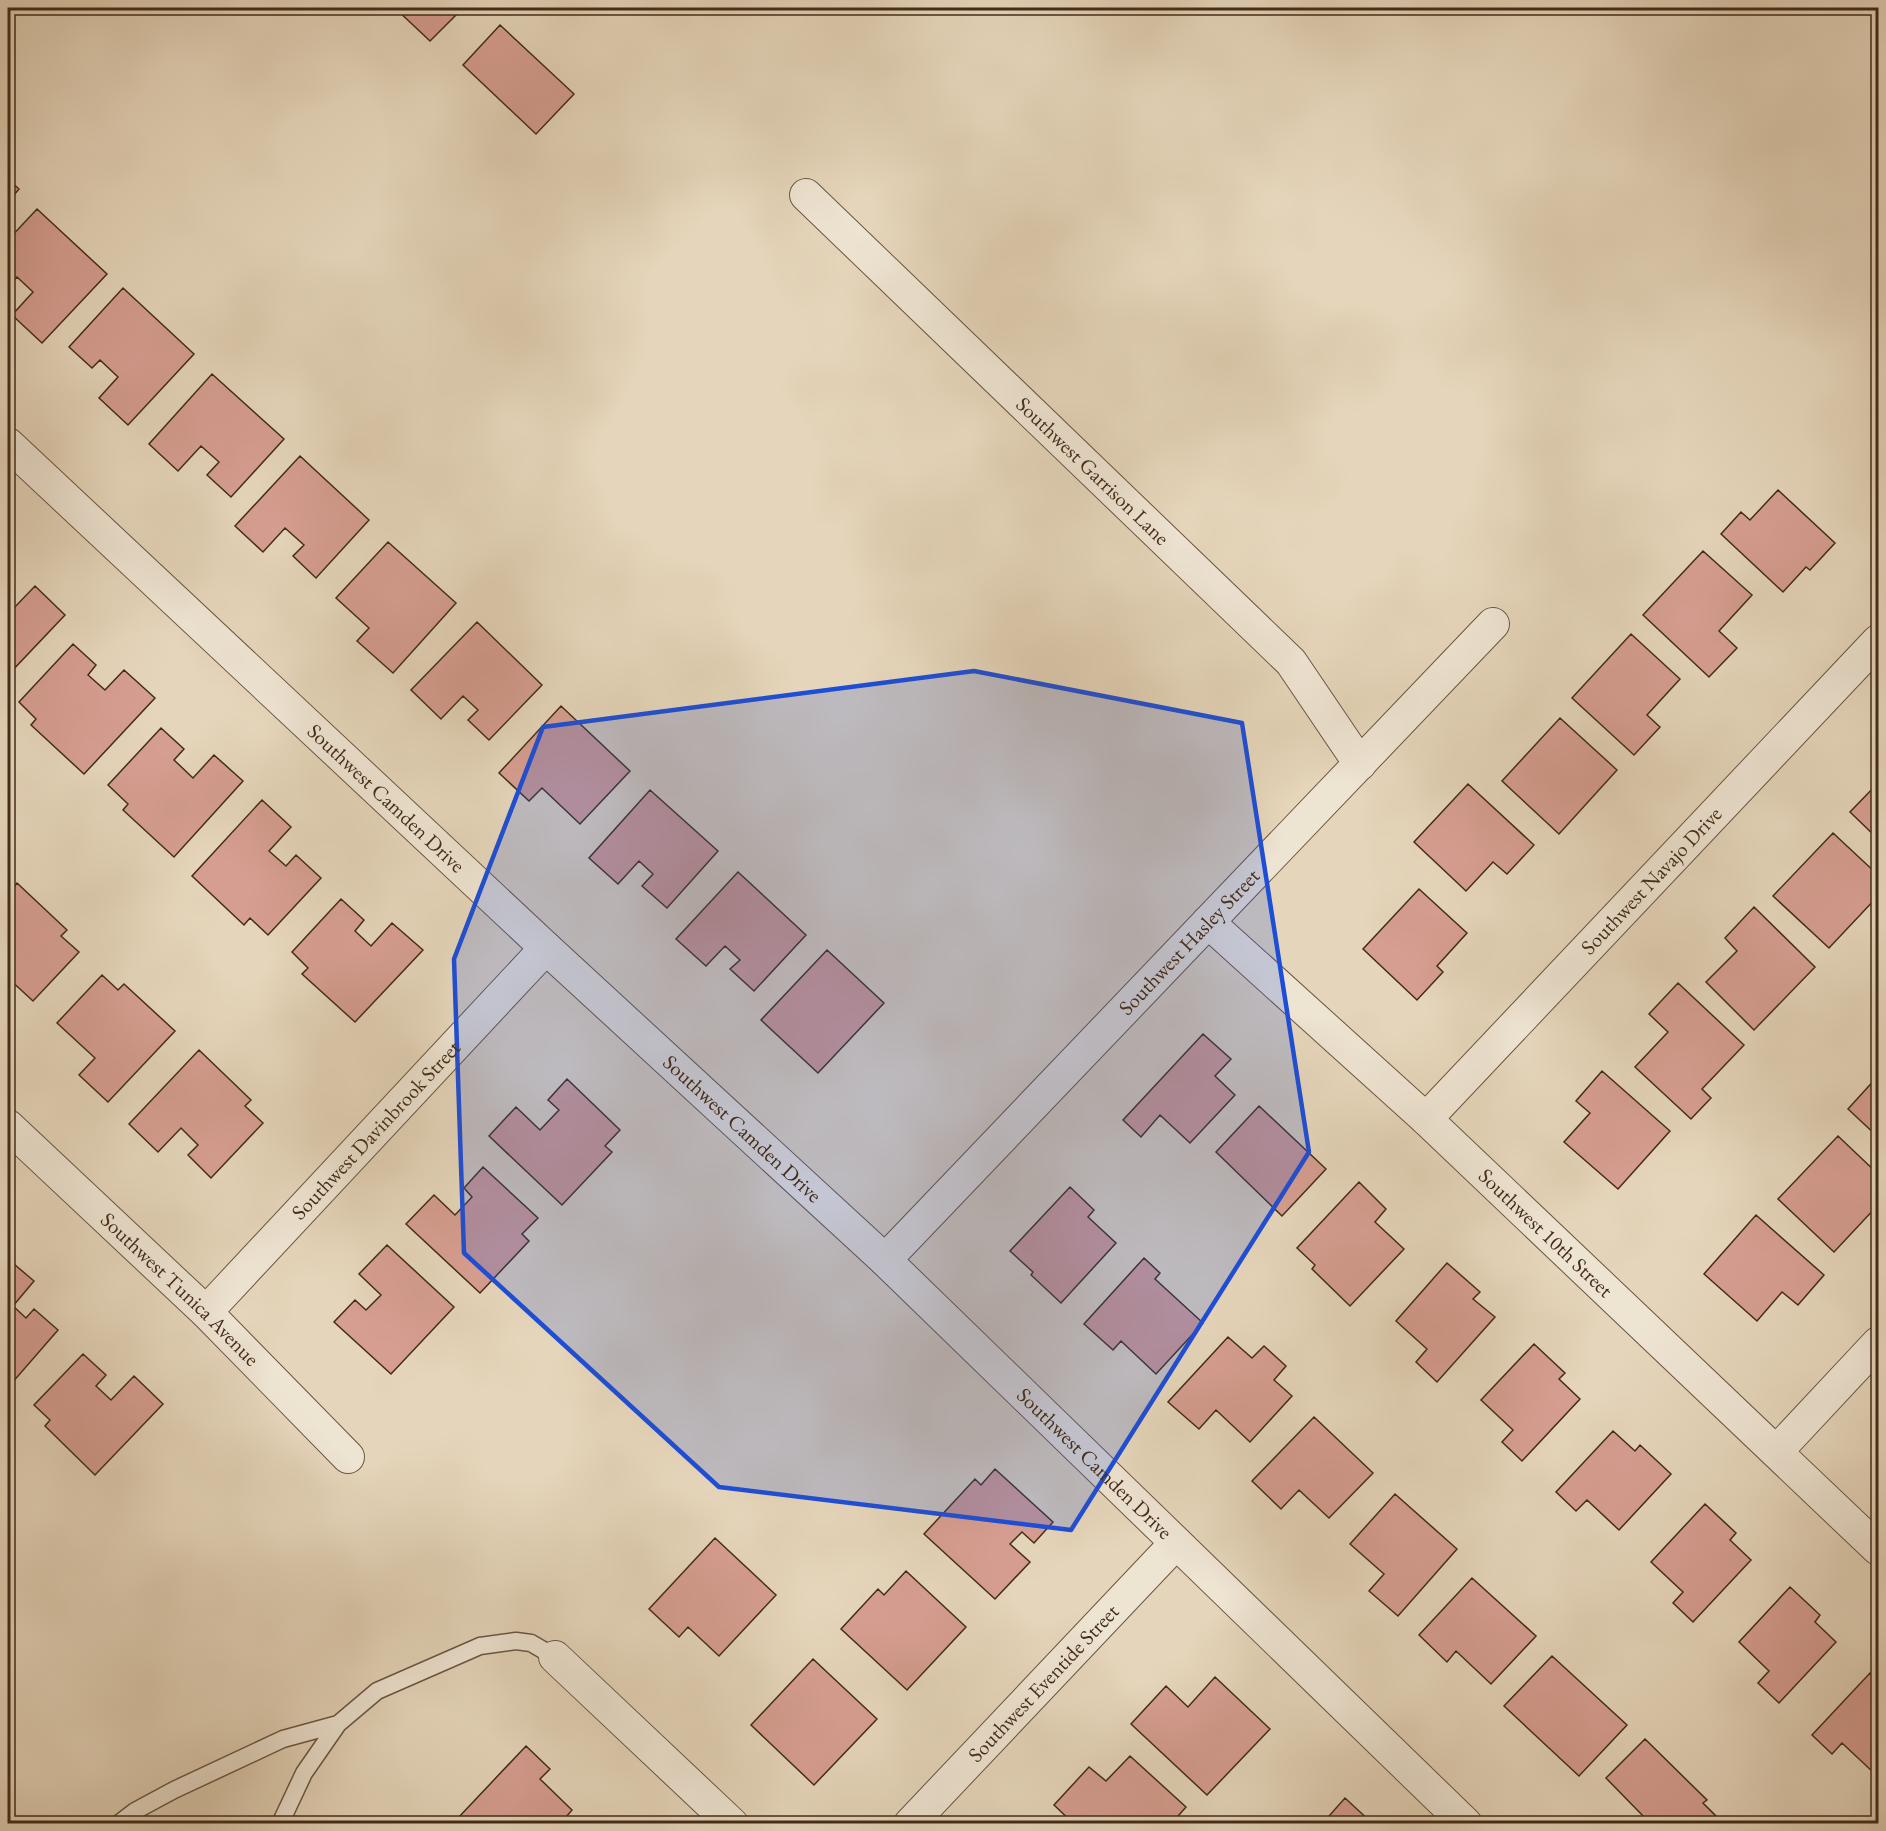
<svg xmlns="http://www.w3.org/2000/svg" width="1886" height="1831" viewBox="0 0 1886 1831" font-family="'EB Garamond',serif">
<rect width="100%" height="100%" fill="#e5d5ba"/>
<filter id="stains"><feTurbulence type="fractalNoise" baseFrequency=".00333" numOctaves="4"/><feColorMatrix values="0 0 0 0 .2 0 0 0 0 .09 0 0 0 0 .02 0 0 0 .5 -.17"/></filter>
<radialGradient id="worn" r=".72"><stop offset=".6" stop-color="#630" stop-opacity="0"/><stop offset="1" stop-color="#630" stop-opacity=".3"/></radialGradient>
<path fill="#d69e91" stroke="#422c19" stroke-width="1.5" d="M395,8H463L430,41Z
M500,25L574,94L536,134L463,65Z
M8,179L19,189L8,202Z
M37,209L107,274L42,343L12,315L33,292L17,277L8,286V240Z
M123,288L194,354L128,425L99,398L118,377L100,360L92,368L69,347Z
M212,374L284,439L231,497L207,475L219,462L201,446L178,471L149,444Z
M300,456L369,520L316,578L293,556L304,545L285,528L263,552L235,526Z
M1778,490L1835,543L1810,570L1806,567L1783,592L1721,534L1741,512L1750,520Z
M388,542L456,603L393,673L357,641L369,628L336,598Z
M1703,551L1752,595L1719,631L1737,648L1709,677L1643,615Z
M35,586L65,615L8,675V604L13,609Z
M477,622L542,685L489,740L468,720L478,710L463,696L441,719L411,690Z
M1631,634L1680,679L1647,715L1660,727L1634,755L1572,698Z
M73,644L96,665L88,675L105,690L124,670L155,698L84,774L31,725L36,719L19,702Z
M561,706L630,771L580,824L542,788L529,801L499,773Z
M1560,718L1617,770L1559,834L1502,781Z
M161,728L184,749L174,760L193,778L214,755L243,781L174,857L123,810L128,804L108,785Z
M1468,784L1534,845L1507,874L1493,862L1466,891L1414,842Z
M1877,784L1878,786V839L1850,812Z
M650,790L718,851L667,908L642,886L653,874L639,861L618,884L589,858Z
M262,800L291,827L269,851L286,866L296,855L321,878L268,935L250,918L244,925L192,876Z
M1833,833L1878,875V896L1829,948L1773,896Z
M738,872L806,935L754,991L730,969L740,960L725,946L706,966L676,939Z
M17,883L67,930L61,936L79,952L33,1001L8,978V894Z
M1419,889L1467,933L1437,966L1443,972L1417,1000L1363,949Z
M341,899L364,920L355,931L371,946L392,923L423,950L355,1022L302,974L308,968L292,952Z
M1754,907L1815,967L1754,1030L1706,982L1737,951L1725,938Z
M827,950L884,1003L818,1073L761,1020Z
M102,975L118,990L124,984L175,1031L108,1102L79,1075L95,1058L57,1023Z
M1678,983L1744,1045L1702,1089L1711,1098L1691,1119L1635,1067L1668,1032L1649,1014Z
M1203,1034L1231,1059L1215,1076L1235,1095L1190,1143L1160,1115L1141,1137L1123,1120Z
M199,1050L251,1100L245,1106L263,1123L211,1178L188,1155L198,1145L181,1128L158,1152L129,1124Z
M1602,1071L1670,1131L1618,1189L1564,1142L1590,1113L1576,1101Z
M1878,1076V1137L1848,1109Z
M567,1079L620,1130L605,1146L612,1152L562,1205L489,1136L516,1107L540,1130L559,1110L548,1100Z
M1259,1106L1326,1169L1282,1216L1216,1152Z
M1838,1136L1878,1174V1205L1834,1252L1778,1199Z
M483,1167L538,1218L522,1234L529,1241L480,1293L406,1224L434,1195L455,1215L472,1197L464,1188Z
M1359,1182L1386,1209L1375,1222L1404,1249L1350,1306L1312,1269L1315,1265L1297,1248Z
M1070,1187L1094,1210L1088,1217L1116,1243L1061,1303L1031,1275L1033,1272L1010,1251Z
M1756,1215L1824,1275L1798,1305L1782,1292L1757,1321L1704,1274Z
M387,1245L454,1307L391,1374L334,1322L355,1300L366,1310L381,1295L359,1274Z
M1144,1258L1160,1273L1155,1279L1203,1323L1156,1374L1121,1341L1113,1350L1084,1324Z
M8,1259L34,1281L13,1306L26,1318L34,1309L58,1330L12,1383L8,1379Z
M1447,1263L1480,1292L1473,1299L1495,1317L1437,1382L1416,1362L1427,1349L1396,1321Z
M1228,1337L1252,1358L1264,1346L1286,1366L1274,1380L1292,1396L1250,1442L1216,1410L1199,1429L1168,1402Z
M1534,1344L1565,1373L1559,1379L1580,1399L1522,1461L1502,1442L1513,1430L1481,1400Z
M83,1354L106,1375L96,1386L111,1400L134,1376L163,1404L95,1475L45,1426L50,1420L34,1405Z
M1314,1417L1373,1473L1329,1518L1299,1490L1281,1509L1252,1481Z
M1613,1431L1635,1451L1640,1445L1671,1474L1619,1530L1587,1500L1576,1511L1556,1492Z
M995,1469L1053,1522L1034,1543L1022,1532L1010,1544L1030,1562L995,1599L924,1534L975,1479L981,1485Z
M1395,1494L1457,1549L1398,1616L1369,1591L1384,1574L1350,1544Z
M1705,1504L1736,1533L1730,1540L1751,1560L1693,1622L1673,1603L1683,1592L1651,1562Z
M715,1538L776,1595L719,1656L688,1627L679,1637L649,1609Z
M906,1571L966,1627L907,1690L841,1629L878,1589L884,1595Z
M1472,1578L1536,1636L1491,1684L1456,1651L1447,1662L1419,1635Z
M1790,1587L1820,1615L1815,1622L1836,1642L1779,1703L1758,1683L1769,1671L1739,1642Z
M1552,1656L1627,1725L1579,1776L1504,1706Z
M813,1659L877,1719L814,1785L751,1725Z
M1870,1673L1878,1681V1770L1875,1774L1842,1743L1832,1754L1812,1735Z
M1215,1677L1270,1729L1207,1795L1131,1724L1166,1686L1188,1707Z
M1645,1739L1707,1800L1703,1803L1724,1824H1642L1646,1819L1606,1778Z
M526,1746L550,1769L540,1779L572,1810L560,1824H464L458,1818Z
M1130,1756L1186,1807L1171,1824H1074L1054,1805L1089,1767L1106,1781Z
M1345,1798L1373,1824H1322Z"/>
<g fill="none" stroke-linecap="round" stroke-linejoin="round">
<defs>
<path id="lane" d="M118,1824L135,1811L174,1790L283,1739L338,1724
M280,1824L304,1773L338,1724L377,1691L480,1646L516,1641L531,1643L555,1657"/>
<g id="street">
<path id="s1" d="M806,195L1291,662L1360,764"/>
<path id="s2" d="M8,444L546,948L885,1260L1466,1824"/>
<path id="s3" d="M1208,922L1426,1119L1878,1549"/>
<path id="s4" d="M1426,1119L1878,641"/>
<path id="s5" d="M8,1126L206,1312L348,1457"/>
<path id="s6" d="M885,1260L1493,624"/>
<path id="s7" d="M206,1312L546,948"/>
<path d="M1777,1451L1878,1343"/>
<path d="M555,1657L732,1824"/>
<path id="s8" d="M910,1824L1176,1543"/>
</g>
</defs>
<use href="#lane" stroke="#6b5641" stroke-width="19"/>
<use href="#street" stroke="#6b5641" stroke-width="34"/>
<use href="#lane" stroke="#eee4d2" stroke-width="16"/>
<use href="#street" stroke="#eee4d2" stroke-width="32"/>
</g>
<path fill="#1d4ed8" fill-opacity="0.2" stroke="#1d4ed8" stroke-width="4.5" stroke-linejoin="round" d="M974,671L1242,723L1309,1152L1071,1530L719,1487L464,1253L454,959L543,727Z"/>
<g text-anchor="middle" stroke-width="5" stroke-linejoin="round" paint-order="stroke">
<g font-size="21" fill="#422c19" stroke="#eee4d2">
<text dy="7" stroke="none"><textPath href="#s1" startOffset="398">Southwest Garrison Lane</textPath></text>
<text dy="7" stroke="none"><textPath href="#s2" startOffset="518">Southwest Camden Drive</textPath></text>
<text dy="7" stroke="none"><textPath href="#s4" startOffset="328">Southwest Navajo Drive</textPath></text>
<text dy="7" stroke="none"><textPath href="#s6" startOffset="440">Southwest Hasley Street</textPath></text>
<text dy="7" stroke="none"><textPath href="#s2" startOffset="1004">Southwest Camden Drive</textPath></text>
<text dy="7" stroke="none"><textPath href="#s7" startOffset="249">Southwest Davinbrook Street</textPath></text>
<text dy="7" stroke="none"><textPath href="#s3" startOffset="459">Southwest 10th Street</textPath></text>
<text dy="7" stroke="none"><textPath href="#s5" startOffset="237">Southwest Tunica Avenue</textPath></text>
<text dy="7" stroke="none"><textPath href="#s2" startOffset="1490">Southwest Camden Drive</textPath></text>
<text dy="7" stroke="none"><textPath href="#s8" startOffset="194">Southwest Eventide Street</textPath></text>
</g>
</g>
<rect width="1886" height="1831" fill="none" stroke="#e5d5ba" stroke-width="30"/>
<rect x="9" y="9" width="1868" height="1813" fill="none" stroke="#422c19" stroke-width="3"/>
<rect x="15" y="15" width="1856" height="1801" fill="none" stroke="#422c19" stroke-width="1.5"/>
<rect width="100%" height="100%" filter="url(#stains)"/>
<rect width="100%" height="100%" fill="url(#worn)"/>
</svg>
